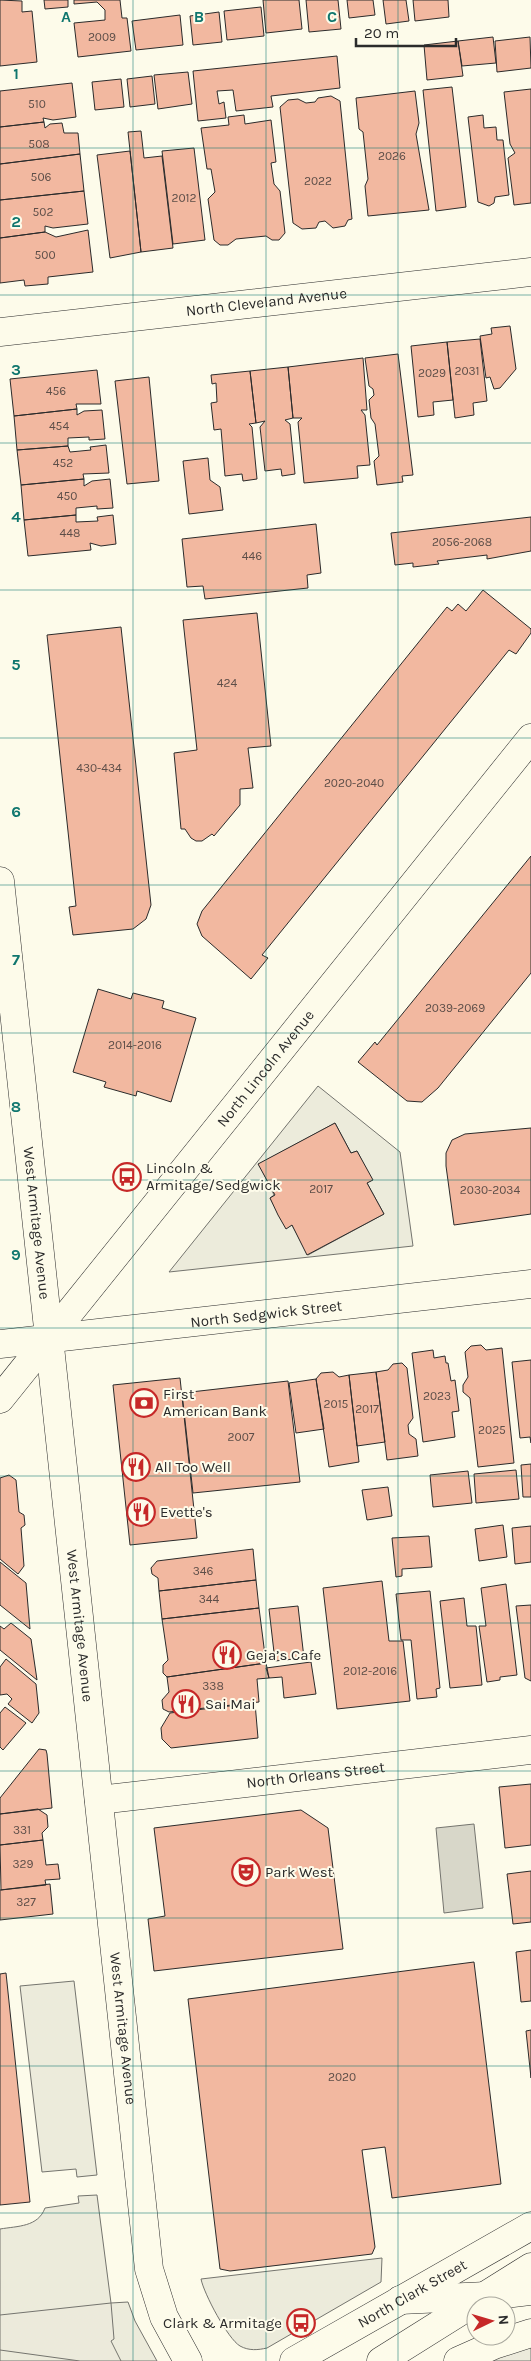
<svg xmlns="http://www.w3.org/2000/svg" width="531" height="2361" viewBox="0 0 531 2361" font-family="Karla,sans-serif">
<rect width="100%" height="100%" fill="#fdfbea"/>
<path fill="#ecebdb" stroke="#74746e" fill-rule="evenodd" d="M318,1086L400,1152L413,1246L169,1272ZM335,1123L351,1153L357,1151L372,1180L367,1183L384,1214L308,1255L292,1225L286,1228L270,1198L274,1195L259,1164Z
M74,1981L97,2175L77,2177L76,2169L42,2172L20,1986Z
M97,2195L111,2303L128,2302L135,2321L157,2361H0V2229C18,2226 38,2227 45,2208L79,2203L78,2196Z
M382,2258L381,2282L267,2348C258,2350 249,2351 240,2346C228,2339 204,2294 201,2279Z"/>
<path fill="#eceadb" stroke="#74746e" d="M111,2303L114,2339L111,2341L121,2361H80L0,2350V2315Z
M531,2347V2361H489L499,2357Z"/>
<path fill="#d8d7c9" stroke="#74746e" d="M474,1824L483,1908L444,1913L436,1828Z"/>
<path fill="#f2b8a0" stroke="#2b2b2b" d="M0,0L22,1V12L32,11L37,62L0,66Z
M44,0H68V7L45,9Z
M74,0H120L122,18H127L131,51L78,57L74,23L105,20V10L97,2L74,4Z
M263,0H299L302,29L266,33Z
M306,0H338L341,29L309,32Z
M347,0H373L375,15L349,18Z
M383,0H406L409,21L386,24Z
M413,0H448L449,17L415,21Z
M261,7L264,36L227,40L224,11Z
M219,12L222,42L193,45L190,16Z
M180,15L183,45L136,50L132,21Z
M493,37L496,63L462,66L458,41Z
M530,37L531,68L497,72L495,41Z
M458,41L463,76L427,80L424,45Z
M337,56L340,88L271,96L273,107L236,111L233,90L217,91L219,104L224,102L226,118L198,121L193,71Z
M188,72L192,104L158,109L154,75Z
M152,76L155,104L130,107L127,79Z
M121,79L124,107L95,110L92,82Z
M72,83L76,117L53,120L43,118L44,122L0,127V91Z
M452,87L466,207L436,211L423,90Z
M531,89V203L514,205L508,158L515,153L510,144L504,92Z
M415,91L419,123L416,134L429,210L368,216L365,186L368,179L363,132L359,129L356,98Z
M331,96L340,101L352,219L348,220L345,226L333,228L325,221L319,222L316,228L302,229L293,223L280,107L288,100L298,99L306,103L315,102L318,98Z
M244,115L245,124L271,120L276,162L271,163L274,184L280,191L285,233L279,240H272L266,236L236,239L228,245H220L214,240L208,199L215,192L211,169H207L201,128L229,125L228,117Z
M483,115L484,128L496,127L497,140H503L509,195L495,197L494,203L489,206L478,202L468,117Z
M44,122L45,128L50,124L62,123L64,133H78L80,154L0,164V127Z
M141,131L144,158L162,156L173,248L141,252L128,132Z
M194,148L205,240L173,244L162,151Z
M130,151L141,252L110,258L97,155Z
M80,154L84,191L0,200V164Z
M84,191L88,224L53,228L45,226V232L0,238V200Z
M88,230L93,272L48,277V284L25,286L24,280L0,283V238L45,232L56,237Z
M510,326L516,369L500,388L494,389L490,377L486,378L480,336L492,334L491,328Z
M480,339L487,401L473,403L474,415L455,418L447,342Z
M447,342L453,400L433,402L434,415L418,417L411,346Z
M398,354L413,475L402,476L403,482L377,485L374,461L379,456L375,424L371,418L369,400L374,395L373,389L369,386L365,358Z
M363,358L367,410H361L365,415L370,465L357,466L358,478L304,483L298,422L302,418H293L288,367Z
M288,367L293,418L285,420L290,424L295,474L282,476L281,469L265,471L260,427L265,421L256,423L250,371Z
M97,370L101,404H76L77,409L14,416L10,379Z
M250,371L256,423L249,424L252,427L257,479L243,481L242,474L225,476L221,429L214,430L211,403L217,402L216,383L212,384L211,375Z
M149,377L159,481L127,484L115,381Z
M77,409V415L84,411L102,410L105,439L89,440V437L68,438V446L17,450L14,416Z
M106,445L109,473L83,474L84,479L21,485L17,450L68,446L70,452L91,450L90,447Z
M208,458L210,480L220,487L223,510L189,514L183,461Z
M84,479V486L92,481L110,479L113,508L97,509V506L76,508V515L24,520L21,485Z
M76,515V522L98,521L97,517L113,515L116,544L101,546L90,543L91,550L28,556L24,520Z
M531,517V551L487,559V555L437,561L439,564L413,567V563L395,565L391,533Z
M316,524L321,573L307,575L308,588L205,599L203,586L187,587L182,539Z
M483,590L531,629V633L516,654L509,650L262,955L268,958L251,979L202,936L197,924L202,911L447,607L452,611L458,604L466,611Z
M257,613L271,746L248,748L253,788L240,789V805L214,836L212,834L202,841H196L191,838L185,829H181L174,753L197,750L183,620Z
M121,627L151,905L146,919L133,929L73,935L69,907L76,906L47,635Z
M531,856V973L438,1088L422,1102L407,1101L358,1062L375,1042L377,1045Z
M98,989L131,999L133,993L164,1001L162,1008L196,1018L171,1102L137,1091L136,1096L104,1087L106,1082L73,1072Z
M335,1123L351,1153L357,1151L373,1180L367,1183L384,1214L307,1255L292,1225L286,1229L278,1215L270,1198L275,1195L258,1164Z
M531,1128V1214L454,1225L446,1166V1153L452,1140L465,1134Z
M481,1345L486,1350L502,1348L514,1463L478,1467L470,1398L463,1392V1385L468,1377L465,1352L471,1346Z
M433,1350L434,1358L445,1356L446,1363H448L451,1381L455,1380L459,1411L452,1412L455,1437L423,1442L412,1353Z
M531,1360V1443L530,1437L520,1438L512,1362Z
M402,1363L407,1368L413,1418L408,1425L409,1434L416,1439L418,1456L387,1460L376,1372L388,1370L393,1364Z
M333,1372L339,1377L349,1375L359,1462L329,1467L316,1379L321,1373Z
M376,1372L385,1442L357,1446L349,1375Z
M180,1378L197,1538L130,1545L113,1385Z
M316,1379L324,1429L296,1433L289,1383Z
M288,1381L300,1482L193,1493L182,1393Z
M531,1464V1497H523L521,1465Z
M516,1470L519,1499L476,1503L474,1474Z
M468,1471L472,1503L433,1507L430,1475Z
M9,1475L16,1480L19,1512L24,1515L25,1525L21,1528L24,1566L18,1574L0,1559V1478Z
M388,1487L392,1516L367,1520L362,1490Z
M503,1525L507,1557L479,1561L475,1529Z
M531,1526V1562L515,1564L512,1528Z
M429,1536L432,1567L402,1569V1576L396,1577L392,1538Z
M253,1549L256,1580L159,1591L158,1578L152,1574L151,1568L157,1561Z
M0,1562L26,1583L30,1629L0,1605Z
M256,1580L259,1608L162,1619L159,1591Z
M382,1581L389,1641H403L410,1701L337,1709L323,1588Z
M506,1584L517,1675L500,1677V1680L487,1682L479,1626H486L481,1588Z
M430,1591L440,1688L436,1689L437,1697L417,1699L411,1640H401L396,1594Z
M464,1598L467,1626H476L482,1685L450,1688L440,1601Z
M531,1605V1681L525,1678L516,1606Z
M298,1606L304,1658L275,1661L269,1609Z
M259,1608L266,1663L167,1677L163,1673V1665L168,1660L162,1619Z
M11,1623L31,1639L37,1680L0,1650V1626L4,1629Z
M6,1659L36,1684L39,1713L32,1723L8,1704L12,1699L7,1694L0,1695V1667Z
M311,1662L316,1694L284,1698L282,1677L269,1678L266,1668Z
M266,1663L269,1678L257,1679L259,1702L169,1712L163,1709L162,1700L169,1692L167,1677Z
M255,1703L258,1738L171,1748L162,1739L161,1728L170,1713Z
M5,1707L26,1723L3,1750L0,1747V1713Z
M39,1749L46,1750L47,1754L52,1808L0,1814V1798Z
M531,1784V1845L505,1848L499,1787Z
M38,1809L47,1815L48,1827L42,1833L43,1840L0,1845V1814Z
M301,1810L328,1828L343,1949L154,1971L148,1919L165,1916L154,1828Z
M43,1840L46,1865L58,1864L60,1879L45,1880L46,1885L1,1890L0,1845Z
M531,1871V1922L513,1924L507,1874Z
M50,1884L53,1914L0,1920V1890Z
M531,1950V2001L521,2002L516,1952Z
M474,1962L501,2184L392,2198L385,2147L362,2150L375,2247L372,2254L230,2271L220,2269L188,1999Z
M6,1973L30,2202L0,2205V1974Z
M531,2030V2078L526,2031Z"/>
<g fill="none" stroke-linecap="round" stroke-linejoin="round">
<defs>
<g id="minor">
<path id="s1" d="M0,332L531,272"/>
<path id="s2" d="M0,881L149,2269L164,2317L188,2361"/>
<path id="s3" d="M0,1344L531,1284"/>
<path id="s4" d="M99,1800L531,1750"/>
<path d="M400,2300L487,2296L531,2291"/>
<path d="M458,2361L494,2345L531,2333"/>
</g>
<g id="major">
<path id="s5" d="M0,1399L531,738"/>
<path id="s6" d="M294,2361L531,2226"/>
<path d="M381,2361L531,2267"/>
</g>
</defs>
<use href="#minor" stroke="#2b2b2b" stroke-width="29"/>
<use href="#major" stroke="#2b2b2b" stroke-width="29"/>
<use href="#minor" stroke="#fdfbea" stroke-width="28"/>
<use href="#major" stroke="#fdfbea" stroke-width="28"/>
</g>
<path fill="none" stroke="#0f766e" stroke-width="1" stroke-opacity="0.55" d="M133,0V2361M266,0V2361M398,0V2361M0,148H531M0,295H531M0,443H531M0,590H531M0,738H531M0,885H531M0,1033H531M0,1180H531M0,1328H531M0,1476H531M0,1623H531M0,1771H531M0,1918H531M0,2066H531M0,2213H531"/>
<defs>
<symbol id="bus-ring" viewBox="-11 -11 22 22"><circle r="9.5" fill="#fdfbea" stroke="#c62828" stroke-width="1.5"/><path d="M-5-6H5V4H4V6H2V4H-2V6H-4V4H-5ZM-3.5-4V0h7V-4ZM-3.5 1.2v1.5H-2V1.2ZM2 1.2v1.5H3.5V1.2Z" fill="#c62828"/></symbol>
<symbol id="bank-ring" viewBox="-11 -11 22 22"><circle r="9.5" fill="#fdfbea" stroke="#c62828" stroke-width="1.5"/><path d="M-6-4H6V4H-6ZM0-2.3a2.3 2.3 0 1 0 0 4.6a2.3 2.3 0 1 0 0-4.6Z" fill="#c62828"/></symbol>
<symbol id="restaurant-ring" viewBox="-11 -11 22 22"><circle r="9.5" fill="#fdfbea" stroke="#c62828" stroke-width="1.5"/><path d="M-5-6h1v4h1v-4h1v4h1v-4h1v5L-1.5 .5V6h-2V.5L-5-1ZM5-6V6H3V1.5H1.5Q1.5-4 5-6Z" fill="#c62828"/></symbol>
<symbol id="theatre-ring" viewBox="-11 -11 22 22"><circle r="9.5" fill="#fdfbea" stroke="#c62828" stroke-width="1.5"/><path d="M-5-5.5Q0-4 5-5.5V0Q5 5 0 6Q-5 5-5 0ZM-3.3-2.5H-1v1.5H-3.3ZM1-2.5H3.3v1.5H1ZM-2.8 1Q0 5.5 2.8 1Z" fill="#c62828"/></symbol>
</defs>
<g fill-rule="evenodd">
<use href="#bus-ring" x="111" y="1161" width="32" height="32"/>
<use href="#bank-ring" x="128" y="1387" width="32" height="32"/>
<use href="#restaurant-ring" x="120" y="1451" width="32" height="32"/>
<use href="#restaurant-ring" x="125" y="1496" width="32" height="32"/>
<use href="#restaurant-ring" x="211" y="1639" width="32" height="32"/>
<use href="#restaurant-ring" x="170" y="1688" width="32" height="32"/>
<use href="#theatre-ring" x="230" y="1856" width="32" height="32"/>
<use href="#bus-ring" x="285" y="2307" width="32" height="32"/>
</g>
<g text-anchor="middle" stroke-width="4" stroke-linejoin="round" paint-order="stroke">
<g font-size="12" fill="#5d4e48">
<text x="102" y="41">2009</text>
<text x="37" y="108">510</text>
<text x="39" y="148">508</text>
<text x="392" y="160">2026</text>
<text x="41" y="181">506</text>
<text x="318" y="185">2022</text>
<text x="184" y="202">2012</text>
<text x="43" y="216">502</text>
<text x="45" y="259">500</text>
<text x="467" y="375">2031</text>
<text x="432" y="377">2029</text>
<text x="56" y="395">456</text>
<text x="59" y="430">454</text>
<text x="63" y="467">452</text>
<text x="67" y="500">450</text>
<text x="70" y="537">448</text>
<text x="462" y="546">2056-2068</text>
<text x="252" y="560">446</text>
<text x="227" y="687">424</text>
<text x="99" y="772">430-434</text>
<text x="354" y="787">2020-2040</text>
<text x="455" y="1012">2039-2069</text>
<text x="135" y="1049">2014-2016</text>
<text x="321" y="1193">2017</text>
<text x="490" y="1194">2030-2034</text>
<text x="437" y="1400">2023</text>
<text x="336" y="1408">2015</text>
<text x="367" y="1413">2017</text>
<text x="492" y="1434">2025</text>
<text x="241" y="1441">2007</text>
<text x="203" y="1575">346</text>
<text x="209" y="1603">344</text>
<text x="370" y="1675">2012-2016</text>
<text x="213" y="1690">338</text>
<text x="22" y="1834">331</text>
<text x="23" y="1868">329</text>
<text x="26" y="1906">327</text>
<text x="342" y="2081">2020</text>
</g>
<g font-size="15" fill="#2b2b2b" stroke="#fdfbea">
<text dy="5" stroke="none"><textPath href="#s1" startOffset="268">North Cleveland Avenue</textPath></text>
<text dy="5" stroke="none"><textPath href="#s5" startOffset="424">North Lincoln Avenue</textPath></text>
<text dy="5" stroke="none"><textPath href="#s2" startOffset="344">West Armitage Avenue</textPath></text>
<text dy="5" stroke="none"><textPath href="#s3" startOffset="268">North Sedgwick Street</textPath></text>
<text dy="5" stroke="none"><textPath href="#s2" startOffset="749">West Armitage Avenue</textPath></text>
<text dy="5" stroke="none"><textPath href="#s4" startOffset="218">North Orleans Street</textPath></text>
<text dy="5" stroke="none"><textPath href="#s2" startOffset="1154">West Armitage Avenue</textPath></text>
<text dy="5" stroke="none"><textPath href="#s6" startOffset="136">North Clark Street</textPath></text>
</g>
<g font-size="15" fill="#2b2b2b" stroke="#fdfbea" text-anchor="start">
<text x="146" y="1173">Lincoln &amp;<tspan x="146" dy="17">Armitage/Sedgwick</tspan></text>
<text x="163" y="1399">First<tspan x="163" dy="17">American Bank</tspan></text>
<text x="155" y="1472">All Too Well</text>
<text x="160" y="1517">Evette's</text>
<text x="246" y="1660">Geja’s Cafe</text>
<text x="205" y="1709">Sai Mai</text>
<text x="265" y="1877">Park West</text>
<text x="282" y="2328" text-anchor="end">Clark &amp; Armitage</text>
</g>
</g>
<g font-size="16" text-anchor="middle" font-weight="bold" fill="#0f766e" stroke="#fdfbea" stroke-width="4" stroke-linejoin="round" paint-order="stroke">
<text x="66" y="22">A</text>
<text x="199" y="22">B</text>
<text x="332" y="22">C</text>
<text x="16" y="79">1</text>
<text x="16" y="227">2</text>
<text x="16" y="375">3</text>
<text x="16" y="522">4</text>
<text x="16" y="670">5</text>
<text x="16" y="817">6</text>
<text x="16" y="965">7</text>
<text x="16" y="1112">8</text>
<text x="16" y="1260">9</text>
</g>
<g transform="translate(491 2321) rotate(85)"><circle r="24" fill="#fdfbea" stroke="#a9a89e"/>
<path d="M0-4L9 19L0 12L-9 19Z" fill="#c62828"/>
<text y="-8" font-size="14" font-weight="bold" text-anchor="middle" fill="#2b2b2b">N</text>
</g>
<path d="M356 38v8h100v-8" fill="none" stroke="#2b2b2b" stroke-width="2.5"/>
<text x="364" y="38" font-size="15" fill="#2b2b2b" stroke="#fdfbea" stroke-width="4" paint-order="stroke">20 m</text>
</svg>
